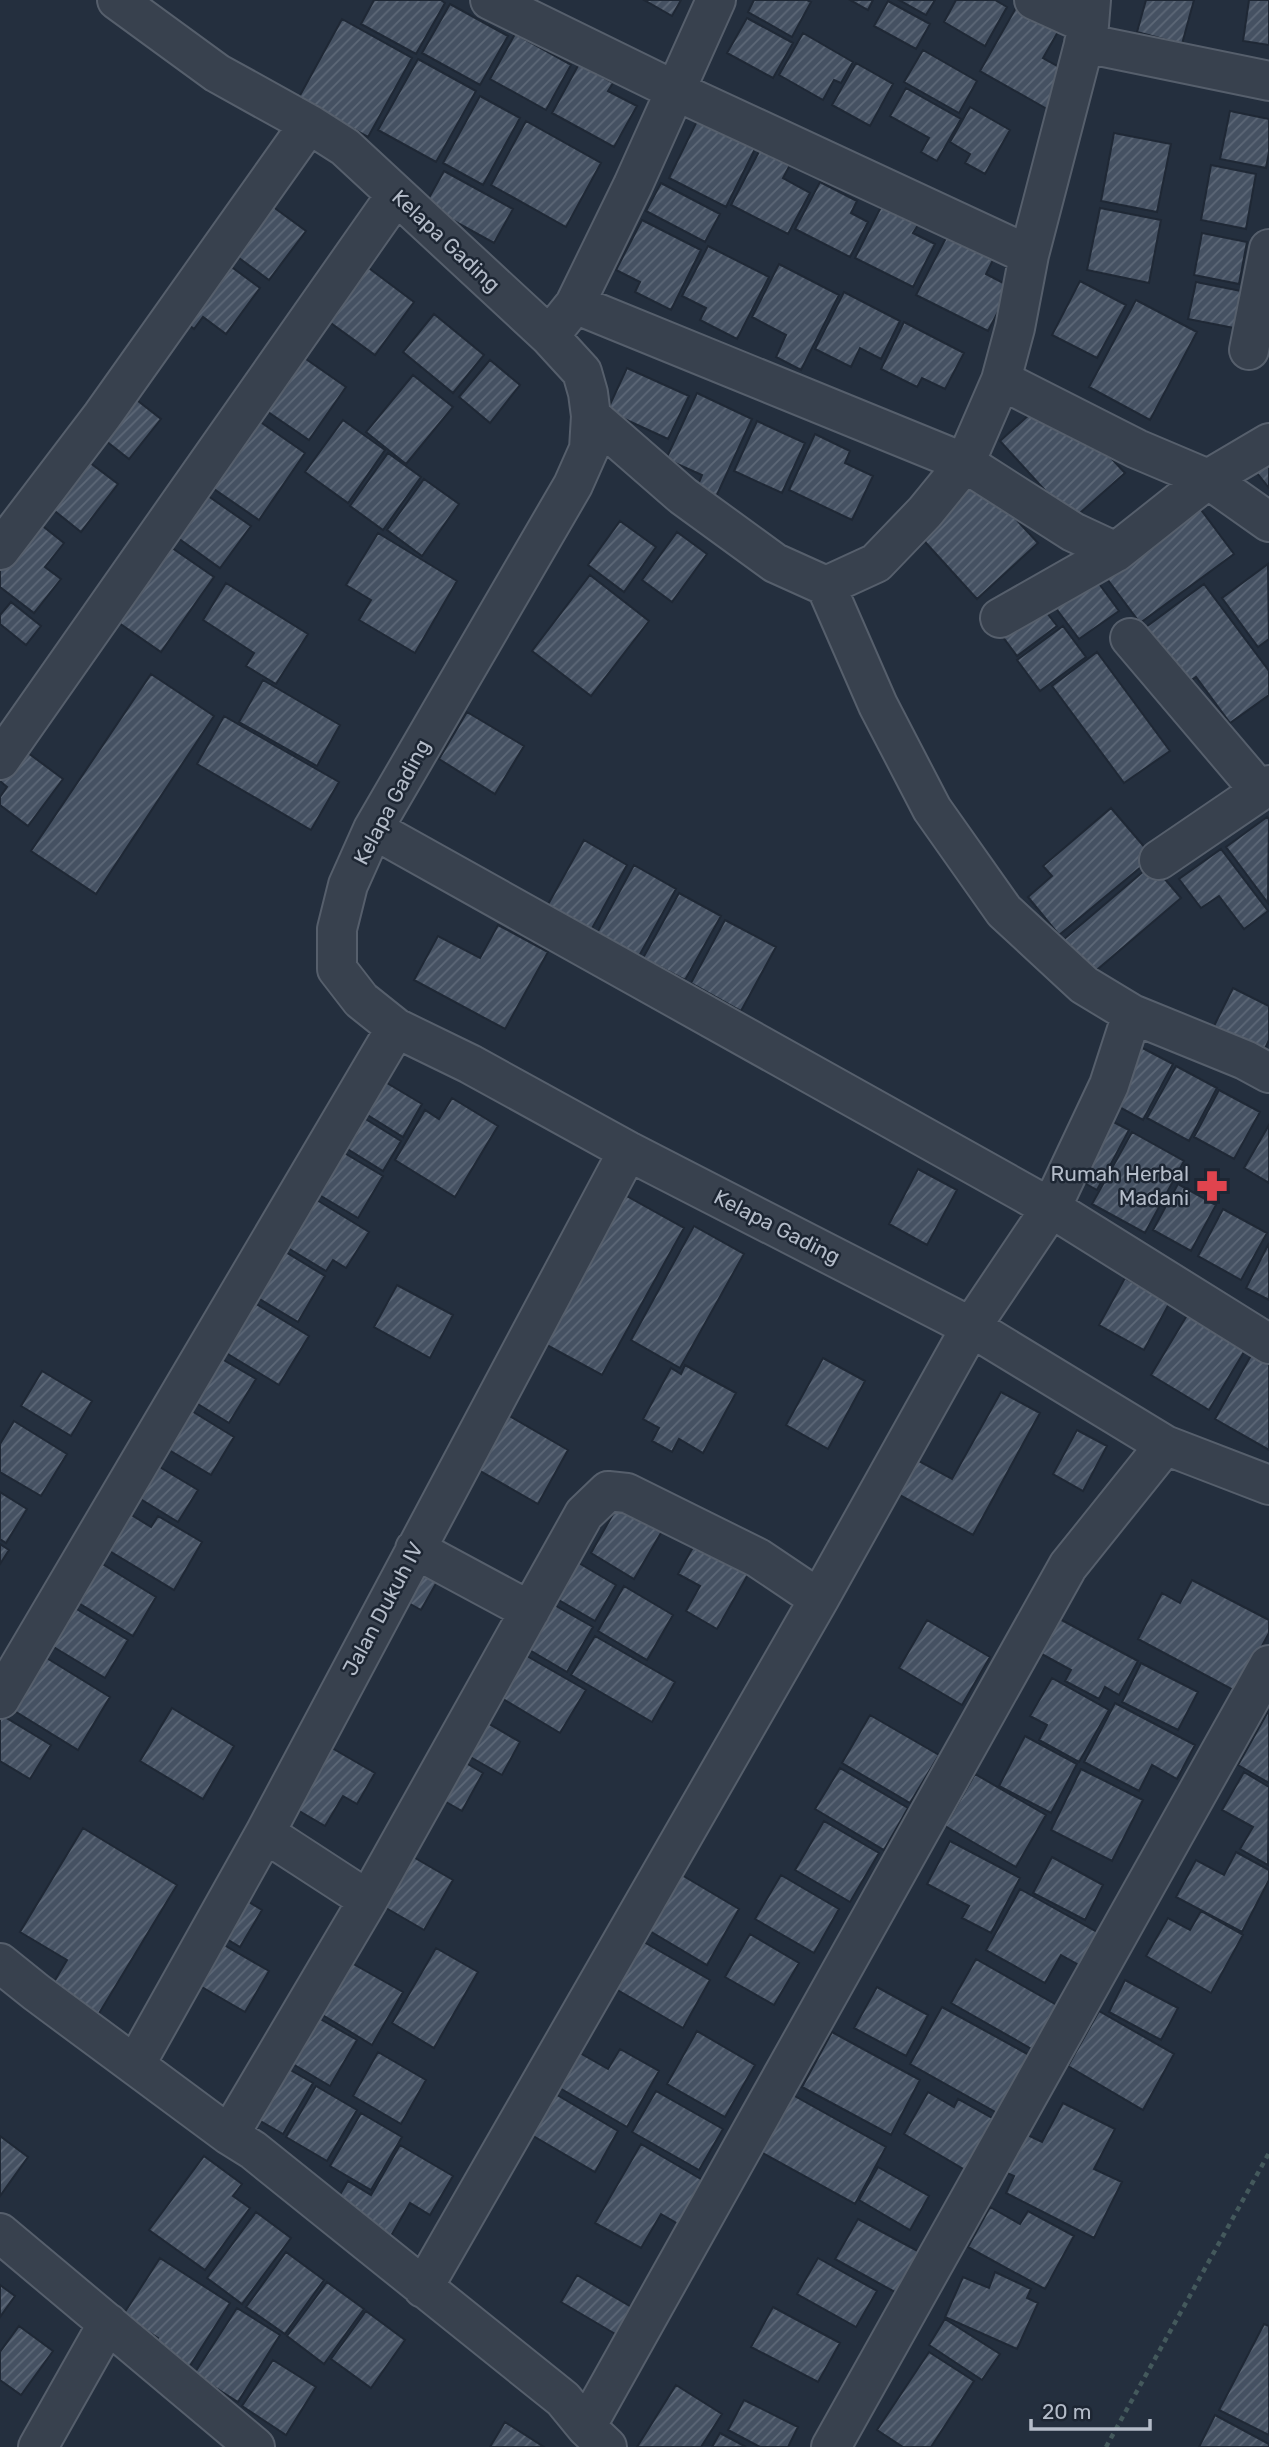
<svg xmlns="http://www.w3.org/2000/svg" width="1269" height="2447" viewBox="0 0 1269 2447" font-family="Rubik,sans-serif">
<defs>
<pattern id="building-hatch" width="6" height="6" patternUnits="userSpaceOnUse" patternTransform="scale(1.75)"><rect width="6" height="6" fill="#455162"/><path d="M-1 1l2-2M0 6l6-6M5 7l2-2" fill="none" stroke="#5d6877"/></pattern>
</defs>
<rect width="100%" height="100%" fill="#242f3e"/>
<path fill="url(#building-hatch)" stroke="#1f2835" stroke-width="2" d="M374,0H441L445,3L416,54L361,24Z
M644,0H681L672,16Z
M754,0H807L811,2L792,37L748,12Z
M850,0H873L868,10Z
M899,0H935L926,15Z
M956,0H995L1007,7L985,46L944,22Z
M1146,0H1194L1182,44L1137,32Z
M1249,0H1269V45L1243,41Z
M888,1L930,24L916,49L874,26Z
M450,4L508,36L480,85L422,53Z
M1017,6L1059,30L1043,58L1068,72L1047,109L980,71Z
M747,18L793,43L773,78L727,53Z
M342,19L412,58L368,137L298,99Z
M803,33L853,62L841,83L834,80L823,100L779,75Z
M515,34L571,65L546,110L490,79Z
M923,50L977,81L959,113L904,82Z
M418,59L476,91L436,162L378,130Z
M856,63L893,84L870,126L832,105Z
M579,64L613,83L608,91L637,106L614,147L552,113Z
M906,88L961,119L937,161L921,152L929,138L890,116Z
M480,96L520,118L483,185L443,163Z
M970,107L1010,130L985,174L965,163L970,154L950,142Z
M1230,111L1269,119V152L1266,168L1220,159Z
M700,115L757,145L726,207L669,178Z
M526,121L601,163L566,227L491,185Z
M1114,133L1171,144L1157,212L1101,201Z
M762,146L792,161L783,178L810,193L788,234L731,205Z
M1211,165L1256,174L1246,229L1201,220Z
M444,171L513,209L494,243L425,205Z
M820,182L857,201L851,213L868,222L850,257L795,229Z
M661,183L720,214L705,242L646,211Z
M261,198L306,231L269,280L224,247Z
M881,207L918,225L913,233L935,244L913,287L855,258Z
M1100,208L1161,220L1149,283L1087,270Z
M642,220L701,250L671,310L635,292L640,282L616,270Z
M1202,233L1247,242L1239,284L1194,275Z
M947,236L993,260L986,274L1011,287L988,331L916,295Z
M708,246L769,277L737,339L700,320L706,308L682,296Z
M218,257L260,288L226,334L203,317L194,329L175,314Z
M358,260L414,302L375,355L317,313Z
M779,264L839,295L801,370L776,357L786,335L752,317Z
M1080,281L1126,305L1097,358L1052,335Z
M1196,282L1241,291L1234,328L1188,319Z
M844,292L900,321L881,359L860,348L851,367L815,349Z
M1136,300L1197,332L1150,420L1089,387Z
M434,314L484,355L453,393L403,352Z
M904,322L964,353L945,389L922,378L917,387L881,369Z
M293,350L346,387L309,440L255,403Z
M490,360L520,385L490,423L459,397Z
M627,368L689,396L668,439L607,411Z
M413,375L453,407L406,464L366,432Z
M124,390L161,419L129,459L92,430Z
M697,393L752,419L715,499L696,490L702,475L666,459Z
M1041,404L1075,419L1125,473L1072,520L1000,441Z
M343,420L385,450L348,503L305,472Z
M259,421L305,453L259,520L201,480Z
M757,421L805,443L782,493L734,471Z
M815,434L850,451L845,463L873,476L852,520L789,490Z
M77,453L118,484L81,532L41,500Z
M388,453L421,477L383,530L350,506Z
M1269,454V488L1252,467Z
M978,478L1038,543L977,599L917,533Z
M424,479L459,504L422,556L387,530Z
M201,491L251,526L220,568L171,533Z
M1193,499L1234,554L1140,623L1099,568Z
M30,516L64,543L45,567L61,579L34,613L0,587V555Z
M620,521L656,547L624,592L588,565Z
M677,532L707,554L672,602L642,580Z
M378,533L457,581L415,653L359,620L371,600L346,585Z
M162,541L214,577L161,652L109,616Z
M1268,564L1269,639L1258,647L1222,598Z
M1089,570L1119,611L1079,639L1049,599Z
M590,575L649,621L591,696L532,651Z
M226,583L308,634L276,684L246,666L254,653L203,620Z
M1204,584L1269,671V695L1230,723L1196,677L1179,689L1138,633Z
M1037,600L1057,626L1017,656L997,629Z
M11,602L41,626L26,645L0,624V615Z
M1063,626L1086,657L1040,691L1017,660Z
M1097,652L1170,751L1124,783L1052,686Z
M151,674L214,716L96,894L31,851Z
M263,680L340,725L317,766L239,722Z
M467,712L524,746L495,794L439,759Z
M224,716L339,782L311,830L197,764Z
M20,747L63,779L28,826L0,805V797L7,787L0,781V774Z
M1111,808L1153,857L1059,935L1028,897L1052,876L1043,866Z
M1267,817L1269,819L1268,903L1226,847Z
M584,840L627,865L590,932L546,908Z
M1221,849L1268,911L1244,929L1219,896L1201,908L1179,879Z
M1152,864L1181,898L1092,974L1063,940Z
M634,865L676,889L639,956L597,933Z
M679,893L721,916L685,980L643,958Z
M725,920L776,947L741,1011L691,983Z
M498,925L548,952L505,1029L414,980L438,936L480,958Z
M1233,988L1269,1006V1040L1264,1051L1214,1026Z
M1133,1043L1173,1064L1143,1120L1110,1102Z
M1176,1066L1217,1088L1189,1141L1147,1118Z
M372,1074L422,1104L403,1137L353,1106Z
M1219,1090L1260,1112L1234,1159L1194,1137Z
M452,1098L498,1126L455,1197L395,1160L425,1110L439,1119Z
M351,1110L401,1141L383,1171L333,1140Z
M1102,1116L1129,1130L1097,1190L1070,1175Z
M1269,1125V1183L1244,1168Z
M1132,1132L1184,1161L1145,1233L1092,1204Z
M341,1151L383,1176L358,1218L316,1193Z
M918,1169L957,1190L927,1245L889,1224Z
M1178,1184L1216,1205L1191,1251L1153,1230Z
M614,1189L684,1228L602,1375L532,1337Z
M312,1197L369,1232L346,1268L333,1260L326,1271L283,1245Z
M1223,1209L1267,1233L1241,1280L1198,1256Z
M694,1226L744,1254L680,1368L631,1340Z
M1269,1243V1300L1246,1288Z
M279,1248L325,1276L298,1322L251,1294Z
M1125,1278L1170,1302L1144,1350L1099,1325Z
M397,1285L453,1315L430,1358L374,1327Z
M248,1299L309,1336L279,1385L218,1348Z
M1189,1312L1247,1347L1209,1410L1151,1375Z
M1253,1352L1269,1362V1450L1215,1419Z
M215,1355L256,1379L229,1423L188,1398Z
M823,1358L865,1381L828,1449L786,1425Z
M685,1365L736,1393L703,1453L679,1439L672,1452L652,1441L659,1428L643,1419L671,1368L681,1374Z
M42,1371L92,1401L71,1436L21,1406Z
M1001,1392L1040,1413L973,1535L885,1487L904,1453L952,1479Z
M182,1405L234,1437L211,1475L159,1444Z
M499,1410L568,1450L538,1504L468,1464Z
M14,1421L67,1454L41,1496L0,1472V1444Z
M1077,1430L1107,1446L1083,1491L1053,1474Z
M153,1463L198,1490L178,1522L134,1495Z
M0,1492L27,1509L6,1543L0,1539Z
M621,1500L665,1526L634,1579L591,1553Z
M125,1511L151,1527L158,1516L202,1542L174,1590L103,1547Z
M697,1540L750,1571L717,1629L686,1611L700,1586L678,1574Z
M0,1544L9,1550L0,1564Z
M567,1556L616,1585L595,1621L545,1592Z
M418,1559L442,1573L421,1610L396,1596Z
M96,1560L156,1597L133,1636L72,1599Z
M1192,1580L1269,1620V1633L1237,1692L1138,1639L1162,1593L1180,1603Z
M624,1586L673,1615L647,1660L598,1631Z
M542,1598L593,1627L567,1672L516,1642Z
M70,1605L128,1640L105,1678L47,1643Z
M1056,1617L1138,1661L1119,1695L1105,1687L1099,1699L1065,1681L1071,1670L1038,1652Z
M927,1620L990,1657L962,1705L899,1668Z
M595,1636L675,1682L652,1722L571,1675Z
M513,1648L586,1690L560,1733L488,1690Z
M45,1657L110,1697L78,1750L13,1710Z
M1141,1663L1198,1692L1178,1730L1122,1702Z
M1052,1678L1109,1710L1079,1762L1039,1740L1047,1725L1030,1716Z
M1115,1703L1195,1745L1177,1779L1152,1765L1139,1791L1084,1762Z
M172,1708L234,1746L203,1799L140,1761Z
M1269,1710V1783L1238,1765Z
M0,1714L51,1745L30,1779L0,1761Z
M870,1715L939,1755L910,1803L842,1763Z
M477,1717L520,1742L502,1775L458,1750Z
M1025,1736L1077,1764L1051,1813L999,1786Z
M325,1744L375,1773L357,1804L343,1796L325,1826L289,1805Z
M454,1756L483,1773L462,1811L432,1794Z
M840,1768L908,1808L884,1850L815,1809Z
M1081,1769L1143,1800L1112,1861L1051,1830Z
M1244,1772L1269,1787L1268,1865L1240,1849L1253,1827L1222,1810Z
M975,1774L1046,1815L1016,1867L945,1826Z
M824,1821L879,1853L850,1902L795,1870Z
M83,1828L177,1885L98,2015L51,1987L67,1960L20,1932Z
M950,1841L1020,1878L991,1933L962,1918L969,1906L927,1884Z
M403,1851L453,1880L424,1930L374,1901Z
M1236,1852L1269,1870V1880L1242,1932L1176,1897L1196,1860L1224,1875Z
M1052,1857L1103,1885L1085,1920L1033,1893Z
M675,1871L739,1909L707,1965L643,1927Z
M781,1875L839,1909L814,1953L755,1919Z
M1020,1889L1097,1932L1079,1965L1061,1955L1045,1983L986,1950Z
M234,1893L262,1910L240,1947L212,1930Z
M1201,1911L1243,1935L1211,1993L1146,1956L1168,1918L1190,1930Z
M630,1934L710,1980L683,2028L602,1981Z
M750,1934L799,1963L774,2005L725,1977Z
M212,1938L269,1971L245,2012L188,1979Z
M436,1948L478,1972L434,2048L392,2023Z
M341,1957L403,1992L372,2045L311,2008Z
M976,1959L1062,2008L1037,2052L951,2003Z
M1125,1980L1178,2008L1161,2040L1109,2012Z
M877,1987L928,2015L906,2056L854,2028Z
M942,2007L1031,2056L999,2114L910,2064Z
M1099,2011L1174,2054L1143,2110L1068,2066Z
M308,2012L357,2040L330,2086L281,2057Z
M697,2031L755,2065L725,2117L667,2084Z
M832,2032L920,2080L891,2135L802,2087Z
M571,2048L608,2069L620,2049L659,2071L627,2127L551,2083Z
M378,2052L426,2080L401,2124L353,2096Z
M278,2063L313,2083L283,2134L248,2114Z
M316,2086L357,2110L327,2161L286,2137Z
M547,2089L618,2131L595,2172L523,2130Z
M656,2091L723,2129L699,2170L632,2132Z
M928,2092L954,2107L958,2099L1001,2123L972,2174L904,2134Z
M791,2094L886,2147L855,2204L759,2151Z
M1063,2103L1115,2129L1094,2169L1122,2182L1094,2238L1006,2193L1014,2176L998,2169L1017,2130L1042,2142Z
M361,2113L402,2137L371,2190L330,2166Z
M0,2136L28,2157L0,2196Z
M641,2144L711,2185L687,2229L661,2214L641,2248L595,2223Z
M400,2145L453,2176L430,2215L410,2203L384,2248L335,2203L348,2181L371,2195Z
M204,2156L242,2184L233,2196L250,2208L205,2270L149,2230Z
M878,2167L929,2196L910,2230L859,2200Z
M990,2207L1020,2224L1028,2211L1074,2236L1045,2289L968,2247Z
M256,2212L291,2238L242,2304L207,2278Z
M858,2219L927,2256L904,2297L835,2259Z
M286,2252L324,2280L285,2334L246,2307Z
M160,2258L230,2303L186,2372L151,2350L158,2338L123,2315Z
M818,2258L877,2291L856,2327L797,2294Z
M995,2272L1031,2289L1027,2298L1038,2303L1017,2349L945,2317L963,2277L989,2288Z
M577,2275L633,2308L617,2335L561,2302Z
M327,2282L364,2309L324,2364L287,2336Z
M0,2285L15,2296L0,2317Z
M773,2307L840,2343L818,2382L751,2347Z
M237,2308L280,2335L238,2402L194,2374Z
M366,2311L405,2340L371,2388L331,2359Z
M945,2319L1000,2354L982,2380L929,2345Z
M1264,2324L1269,2326V2435L1219,2410Z
M19,2326L53,2351L21,2395L0,2380V2352Z
M929,2352L974,2381L931,2447H903L877,2430Z
M273,2360L316,2387L286,2435L242,2406Z
M676,2385L722,2414L701,2447H637Z
M744,2400L798,2427L788,2447H760L728,2430Z
M1215,2415L1269,2444V2447H1199Z
M505,2422L544,2447H490Z
M720,2433L746,2447H712Z"/>
<g fill="none" stroke-linecap="round" stroke-linejoin="round">
<defs>
<path id="minor" d="M117,0L217,73L309,124L345,147L549,336L582,372L588,393L591,416L589,449L573,485L373,829L348,885L337,929V969L361,1000L396,1028L470,1064L628,1151L971,1327L1165,1445L1269,1485
M490,0L676,91L1029,255
M1034,0L1089,25
M1084,43L1269,81
M575,304L965,463L1073,532L1116,552L1208,479L1269,443
M559,324L575,304L633,185L716,0
M1249,350L1269,249
M1001,380L1137,449L1208,479L1269,522
M591,416L683,496L775,563L826,586L876,563L925,512L965,463L1001,380L1015,328L1029,255L1089,25L1091,0
M0,550L102,416L309,124
M826,586L878,705L932,809L1004,911L1084,985L1132,1014L1245,1060L1269,1073
M1000,618L1116,552
M1130,638L1260,791
M0,760L396,195
M373,829L1051,1208L1269,1344
M1159,860L1269,785
M415,1549L530,1611
M0,1699L396,1028
M265,1833L368,1900
M0,1963L36,1992L229,2135L253,2150L563,2399L586,2427L607,2447
M135,2065L265,1833L628,1151
M229,2135L368,1900L584,1514L608,1491L627,1493L758,1558L819,1599
M0,2233L255,2447
M423,2288L819,1599L971,1327L1051,1208L1109,1085L1132,1014
M586,2427L1068,1566L1165,1445
M38,2447L108,2323
M831,2447L1269,1665"/>
</defs>
<use href="#minor" stroke="#565f6c" stroke-width="42"/>
<path stroke="#44595c" stroke-width="4.5" stroke-dasharray="5 5" stroke-linecap="butt" d="M1106,2447L1269,2153"/>
<use href="#minor" stroke="#38414e" stroke-width="38"/>
</g>
<defs>
<symbol id="pharmacy-bare" viewBox="-9 -9 18 18"><path d="M-2-6h4v4h4v4h-4v4h-4v-4h-4v-4h4Z" fill="#e0444e" stroke="#1d2633" stroke-width="2.5" paint-order="stroke"/></symbol>
</defs>
<g fill-rule="evenodd">
<use href="#pharmacy-bare" x="1190" y="1164" width="44" height="44"/>
</g>
<g text-anchor="middle" stroke-width="5" stroke-linejoin="round" paint-order="stroke">
<g font-size="21" fill="#b4bcc9" stroke="#1d2633">
<text transform="translate(446 241) rotate(43)" y="7">Kelapa Gading</text>
<text transform="translate(392 802) rotate(-62)" y="7">Kelapa Gading</text>
<text transform="translate(777 1227) rotate(27)" y="7">Kelapa Gading</text>
<text transform="translate(383 1609) rotate(-62)" y="7">Jalan Dukuh IV</text>
</g>
<g font-size="21" fill="#b4bcc9" stroke="#1d2633" text-anchor="end">
<text x="1189" y="1181">Rumah Herbal<tspan x="1189" dy="24">Madani</tspan></text>
</g>
</g>
<path d="M1031 2419v10h119v-10" fill="none" stroke="#b4bcc9" stroke-width="3.5"/>
<text x="1042" y="2419" font-size="21" fill="#b4bcc9" stroke="#1d2633" stroke-width="5" paint-order="stroke">20 m</text>
</svg>
